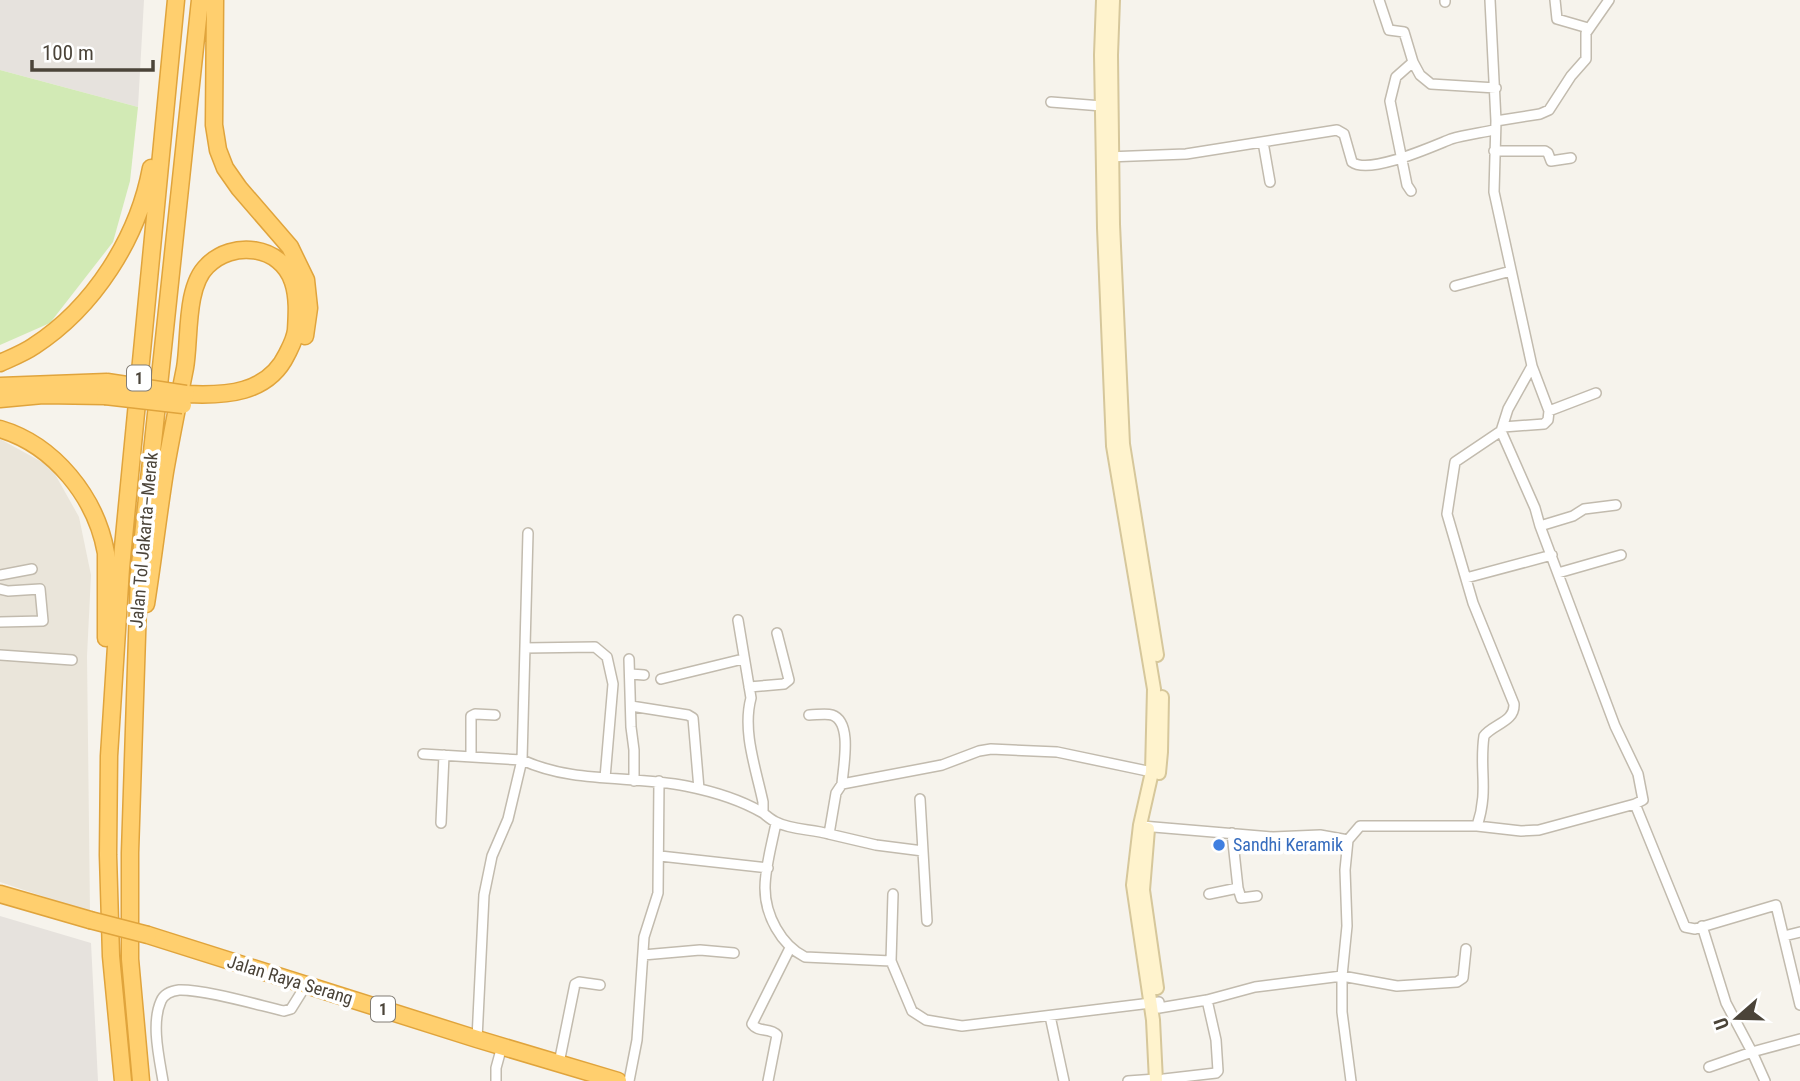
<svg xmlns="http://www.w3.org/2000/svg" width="1800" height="1081" viewBox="0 0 1800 1081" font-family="'Roboto Condensed',sans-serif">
<rect width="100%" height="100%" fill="#f6f3ec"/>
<path fill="#eae5da" d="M0,439L51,467L79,517L91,575L87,656L90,912L0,882Z"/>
<path fill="#e6e2dd" d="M0,0H144L138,107L0,70Z
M0,916L91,943L98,1081H0Z"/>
<path fill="#d2eab5" d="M0,70L138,107L130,181L113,242L50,323L0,345Z"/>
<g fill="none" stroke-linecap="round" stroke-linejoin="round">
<defs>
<path id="street" d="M1379,0L1389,30L1404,32L1413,62L1396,77L1390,101L1407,185L1411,191
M1490,0L1496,121L1540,114L1549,110L1571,76L1586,59V33L1609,0
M1555,0L1557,19L1588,28
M1445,2V0
M1413,62L1420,75L1431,84L1496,88
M1051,102L1102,106
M1263,142L1270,182
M1494,151H1545L1548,153L1551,161L1571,158
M1107,157L1186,154L1337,130L1344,134L1352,162C1369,175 1431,147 1451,139C1464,135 1480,133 1494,130
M1455,286L1511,271
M1532,366L1549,411L1596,393
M1503,427L1544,424L1548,420L1549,411
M1501,431L1535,508L1540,526L1615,726L1638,774L1643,800L1635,804
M1540,526L1573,516L1584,509L1616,505
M1558,573L1621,555
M0,575L32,569
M1466,578L1552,555
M0,589L8,591L40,589L43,621L0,622
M738,620L751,698C742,731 756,769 763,802V813
M525,648L595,647L607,657L613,684L605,778
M0,655L72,660
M629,659L631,727L634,750V781
M631,674L644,675
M661,679L743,659
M749,687L784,684L789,680L777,633
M631,706L688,715L693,718L699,789
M809,715C816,715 826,713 832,715C853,722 843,767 842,784
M423,754L522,760C574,784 632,775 686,786C711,791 741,800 763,813C767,816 771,820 776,822C791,830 812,829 829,834L836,793L842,784L942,765L979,751L991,749L1057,752L1152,772
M471,757V716L475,714L495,715
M920,799L927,921
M441,823L444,755
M776,823C772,844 765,867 765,888C765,915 781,945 805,957L891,961
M1142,826L1273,837L1320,835L1348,840L1360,826H1477C1489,790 1479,770 1484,736C1493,724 1515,722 1514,704L1473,603L1447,514L1455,462L1501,431L1508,409L1532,366L1494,192L1496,121
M1477,826L1521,831L1539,830L1635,804L1685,927L1695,929L1776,905L1800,1005
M1232,833L1238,888
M829,834L876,845L923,851
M1348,840L1345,870L1347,926L1342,976V1012L1351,1081
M660,856L768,868
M893,894L891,961L912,1011L926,1020L962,1026L1159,1002
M1209,894L1238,888L1241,898L1257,896
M1702,926L1726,1003L1752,1052L1709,1067
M1784,936L1800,932
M643,955L700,950L734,953
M1159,1008L1207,1000L1255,987L1342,976L1397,986L1457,982L1463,978L1466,949
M1050,1016L1064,1081
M477,1039L484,895L492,856L508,819L522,760L528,533
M559,1063L575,984L579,982L600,985
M1164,1079L1216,1073L1218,1071L1216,1040L1207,1000
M163,1081C159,1057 151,1023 161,1001C164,994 171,991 179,990C203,989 258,1005 284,1011L291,1009L306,985
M496,1081V1068L502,1046
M629,1081L637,1040L644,937L658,893L659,781
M768,1081L777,1035C770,1027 758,1033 752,1024L790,948
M1128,1081L1156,1079
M1765,1081L1752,1052L1800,1039"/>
<path id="secondary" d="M1103,0L1101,55L1104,228L1113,446L1154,689L1152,772L1140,825L1133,885L1153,1020L1156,1081
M1113,0L1111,55L1113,224L1123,444L1157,655
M1159,773L1161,752L1162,697
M1148,829L1143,890L1157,988"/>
<path id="highway" d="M215,0L214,125L218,150L225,168L239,188L290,247L306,280L309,308L305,336
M0,363C11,358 24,353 34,346C94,307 138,238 151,168
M0,386L107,382
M0,399L43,395L105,396
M0,429C54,445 96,497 106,553V638
M146,604C153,560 158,516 165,472C171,438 178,403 185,368C190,340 185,287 207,266C232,240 281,245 293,282C298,297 297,314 296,330C295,339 291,346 287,354C268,394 225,396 186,394
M0,894L90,920
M148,935L477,1039L618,1081
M123,1081L111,956L108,855L109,756L121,568L176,0
M141,1081L130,959V853L139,574L200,0"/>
</defs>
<use href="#street" stroke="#c2bbae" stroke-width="12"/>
<use href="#secondary" stroke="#d6c79b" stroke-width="16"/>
<use href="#highway" stroke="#e0a43c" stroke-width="19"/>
<use href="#street" stroke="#fff" stroke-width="9"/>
<use href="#secondary" stroke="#fff3cd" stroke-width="12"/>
<use href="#highway" stroke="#ffcf6e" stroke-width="16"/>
<defs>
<path id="highway-bridge" d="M107,382L186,394
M105,396L183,405
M90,920L148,935"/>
</defs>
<use href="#highway-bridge" stroke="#e0a43c" stroke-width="19" stroke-linecap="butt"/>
<use href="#highway-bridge" stroke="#ffcf6e" stroke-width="16"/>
</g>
<circle fill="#3f7fe0" stroke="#fff" stroke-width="2.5" cx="1219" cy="845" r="7"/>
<g text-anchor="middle" stroke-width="7" stroke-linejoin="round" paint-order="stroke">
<g fill="#fff" stroke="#817c74" stroke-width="2">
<rect x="127" y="365.5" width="24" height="25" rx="5"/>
<rect x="371" y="996.5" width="24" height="25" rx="5"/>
</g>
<g font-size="16" font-weight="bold" fill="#4b4439">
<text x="139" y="384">1</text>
<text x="383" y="1015">1</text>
</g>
<g font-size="18" fill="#4b4439" stroke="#fff">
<text transform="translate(144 540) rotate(-85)" y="6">Jalan Tol Jakarta–Merak</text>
<text transform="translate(290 980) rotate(17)" y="6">Jalan Raya Serang</text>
</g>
<g font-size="18" fill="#366cbe" stroke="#fff" text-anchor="start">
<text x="1233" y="851">Sandhi Keramik</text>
</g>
</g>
<g transform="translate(1737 1018) rotate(250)" stroke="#ffffff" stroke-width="5" paint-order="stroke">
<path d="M0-5L12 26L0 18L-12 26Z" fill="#4b4439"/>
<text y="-10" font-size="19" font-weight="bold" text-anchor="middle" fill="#4b4439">U</text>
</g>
<path d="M32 60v10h121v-10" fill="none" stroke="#4b4439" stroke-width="3.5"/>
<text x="42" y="60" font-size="21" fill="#4b4439" stroke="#ffffff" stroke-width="5" paint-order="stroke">100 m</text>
</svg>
